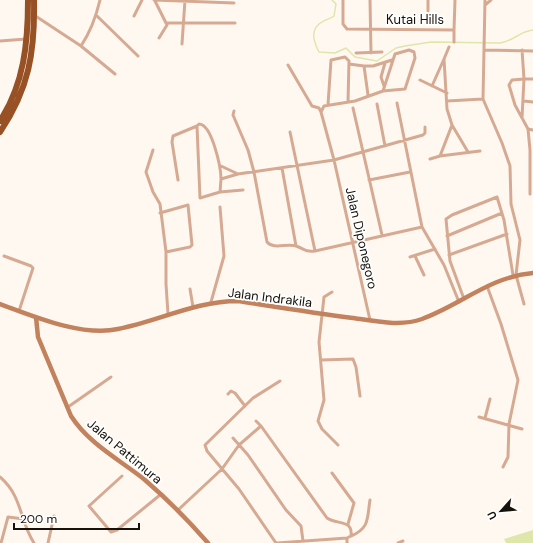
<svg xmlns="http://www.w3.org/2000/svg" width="533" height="543" viewBox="0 0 533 543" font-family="'DM Sans',sans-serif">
<rect width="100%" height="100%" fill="#fff8f0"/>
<path fill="#dfe6aa" d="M533,530V543H506L504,539Z"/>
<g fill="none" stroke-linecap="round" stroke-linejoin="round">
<path stroke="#dfe6aa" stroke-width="1.5" d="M332,0L336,4L334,16C330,19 321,21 318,25C310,33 315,44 319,52L335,53L346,48L355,57L377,61L396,48L405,46L431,42L500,43C516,40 518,32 533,30"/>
<path stroke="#d6aa92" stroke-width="3" d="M154,0L234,3
M343,0V24L347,29L454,30L455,0
M370,0L371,53
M485,0L483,99L502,143L510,166L511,204L520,240L516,275L524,304
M155,1L167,25L159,38
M485,5L491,0
M428,11V0
M34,15L81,46L115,74
M97,16L138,56
M134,16L142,0
M166,23H235
M0,41L26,39
M454,42V30
M182,44L185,0
M81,46C91,31 96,17 100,0
M449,47L444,59L447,109L452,125L468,152
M484,50L533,51
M522,50L524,79L512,80L509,85L515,105L528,129
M356,53L382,52
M349,64L364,66
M288,65L312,106L319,108L321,112
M420,80L447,93
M384,86L381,77L385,63
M432,86L444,59
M368,95L364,66H373L392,60
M447,101L483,99
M524,101L533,102
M397,103L422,227L444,265L459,302
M377,104L385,146
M328,105L331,60L345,57L349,61L348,102
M353,108L382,235
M234,111L233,115L248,150L254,172L267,242C274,250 287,243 296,246C305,249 304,252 315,251
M522,118L524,79H533
M290,132L315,251L422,227
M153,150L146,172L153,192L160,204L166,252V284L168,314
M440,156L452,125
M430,159L440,156L480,151
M221,166L238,174
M282,168L296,246
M221,179C221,168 212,124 199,124L197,126L200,198L220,192L221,179L238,174L334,160L423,135L425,133V127
M178,180L172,142L173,136L197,126
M369,180L410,172
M220,192L243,190
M530,194V150L528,129L533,130
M160,213L188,205L192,245L190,247L166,252
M447,236L502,213
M449,255L507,234
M4,256L31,266L33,268L19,311
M415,256L424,275
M410,257L435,249
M487,286L501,324L518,380L509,424L508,457L503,467
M190,289L193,307
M332,292L324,297L319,342L324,400L318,421L322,429L338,445
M464,299L450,261L446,219L452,215L497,197L504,220L513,275
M211,302L224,256L220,207
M370,320L334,160L321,112L324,106L355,101L383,91L405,89L415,58L414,52L409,50L395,54L383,91
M321,360L353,359L356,367L360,396
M228,394L231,391L235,393L245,406
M68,407L111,377
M479,417L522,429
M485,418L490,399
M256,421L261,426
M233,438L248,455L286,510L301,526L303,541
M332,473L354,503L348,524
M122,476L89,506L111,532L117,530L160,495
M0,477C23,497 19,520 34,543
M178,510L222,469L239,445L261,426L327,518C337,525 353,519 351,536L347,538
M351,536C370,528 367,518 370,500
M1,543L8,517L24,519
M48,543L54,516
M276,543L239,489L207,451L205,445L253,398L280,381
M277,543L347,538V543
M398,543L403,541"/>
<path stroke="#c2825e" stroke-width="4.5" d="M0,304C33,316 82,337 118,329C159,321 196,301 238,301C277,307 314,313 353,318C375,321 400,327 422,319C461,305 489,277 533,273
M36,317L38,337L71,416C89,444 120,460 145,480C167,499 188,520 208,543"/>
<path stroke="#985125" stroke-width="6" d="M0,121C24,84 28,43 28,0
M0,132C29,89 35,52 34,0"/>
</g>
<g text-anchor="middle" stroke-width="3.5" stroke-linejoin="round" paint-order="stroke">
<g font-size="13" fill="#16110a" stroke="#fff">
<text x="415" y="24">Kutai Hills</text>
<text transform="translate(362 238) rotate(77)" y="5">Jalan Diponegoro</text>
<text transform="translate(270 297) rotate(7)" y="5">Jalan Indrakila</text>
<text transform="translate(125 451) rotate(40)" y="5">Jalan Pattimura</text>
</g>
</g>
<g transform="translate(501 511) rotate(243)" stroke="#ffffff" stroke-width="3" paint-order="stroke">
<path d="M0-3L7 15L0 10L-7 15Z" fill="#16110a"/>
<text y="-6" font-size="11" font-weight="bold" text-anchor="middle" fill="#16110a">U</text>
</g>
<path d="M14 523v6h125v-6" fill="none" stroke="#16110a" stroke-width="2"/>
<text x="20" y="523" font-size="12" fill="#16110a" stroke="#ffffff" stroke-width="3" paint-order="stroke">200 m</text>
</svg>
